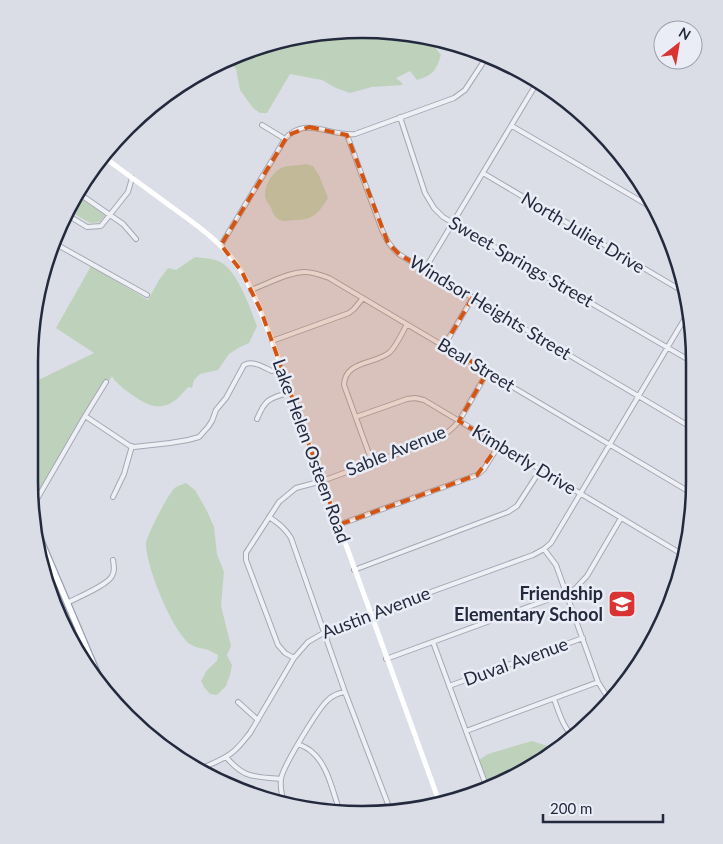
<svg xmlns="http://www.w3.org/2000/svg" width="723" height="844" viewBox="0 0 723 844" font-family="Lato,sans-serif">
<rect width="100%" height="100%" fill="#dbdee7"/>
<path fill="#bed2bb" d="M383,29L411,34C415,42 421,38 428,38L441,55C436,71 433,75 417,80L410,71L396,78L401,82L403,85L372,87L350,93L336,88L322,80L290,74L267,113H260L253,108L240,90L236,69L230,63L224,60L254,47L318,32Z
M306,164L313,166L319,175L328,198C319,213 313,220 295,220C290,220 284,222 280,220C275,218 273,213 271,208C269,204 264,199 265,194C265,184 273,171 283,167C290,165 299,166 306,164Z
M76,194L89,204H93L104,212L105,216L100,222L90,223L66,209Z
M195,257C202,258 211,258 218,261C237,268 250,308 257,326L249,343L240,347L229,354L218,370L200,374L194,380L192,388L188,387C182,394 175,403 166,405C164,406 157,407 154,406C145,405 115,385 112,376L109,381L106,379L82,417L35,498L31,502L29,482L30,384L94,353L56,328L91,266L148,300L159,280L168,268L176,270Z
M186,483L195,490L207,511L214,527L217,554L224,572L221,606L231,646L227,655L232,665L230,675L226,686L217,695L210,694L204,687L201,681L207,670L217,661L218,655C215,654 211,651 208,650C202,648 195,648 190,644C172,631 146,566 146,544C146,537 167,496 173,490C175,486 182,485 186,483Z
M532,741L548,746L554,753L546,759L489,788L479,760L488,754Z"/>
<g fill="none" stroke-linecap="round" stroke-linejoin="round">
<defs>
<path id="street" d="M400,117L425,193L434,208L443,217L694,363
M262,125L285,139
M512,126L656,210
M347,135L382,230C387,241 391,248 400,255L694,429
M483,173L684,292
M77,192L84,197L123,224L136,239
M64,213L87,227L101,226L128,192L132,178
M54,243L147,295
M221,245L285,139C305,115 330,137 355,134L454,98L465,90L488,55
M425,269L538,81
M251,290C267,284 289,272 305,272C313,272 321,275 329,278L693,494
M272,341L349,313L354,309L363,298
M444,346L473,297
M85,416L130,446L134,447L170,443L188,440L199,437L208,427L212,421L216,410L226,398L244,365C253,360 263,367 272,371L281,367
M356,417L407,399L415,398L424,400L685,556
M257,419C266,397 270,399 290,392
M372,462L344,385C345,360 375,365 390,352C397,345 402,333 407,324
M113,497L124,474L132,446
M32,505L37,499L85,416L106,382
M269,517C278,523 285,528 291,538L345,692L391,812
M338,525L477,475L484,469L499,445
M544,549L556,565L598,682L610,701
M354,570L508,512L517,506L541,469
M67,603C76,598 108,585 112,576C115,571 114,566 113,560
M433,642L487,788
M294,658L285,653L278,645L246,560V553L279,502L296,488L322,481L435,440C445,435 452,430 459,421L488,371
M386,659L566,593L575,589L587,576L621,518
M449,686L583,638
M554,699C559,712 563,728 574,737
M238,702L258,720
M466,731L598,682
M298,744C303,746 308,748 312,752C328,765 333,793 340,812
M226,757C245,779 253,776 281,779
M198,770C210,764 224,760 234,751C240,746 245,739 250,733L294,658L308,642L325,632L370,614L533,555L544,549L551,543L688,313
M285,805C282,797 280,788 281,779C282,768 319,707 328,700C333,695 339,693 345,692"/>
<path id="primary" d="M35,527L106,694
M38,556L82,658"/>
</defs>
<use href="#street" stroke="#a4a8b4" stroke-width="6"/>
<use href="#primary" stroke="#99a0b4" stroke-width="8"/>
<use href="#street" stroke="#eef0f5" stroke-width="4"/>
<path stroke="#fff" stroke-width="5" d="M101,155C124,172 146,188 169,205C195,224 224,243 241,271C255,293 263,318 272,341L440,804"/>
<use href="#primary" stroke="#fff" stroke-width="5.5"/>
</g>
<path fill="#d45411" fill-opacity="0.2" stroke="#d45411" stroke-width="4" stroke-dasharray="10 6" stroke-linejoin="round" d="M309,127L347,135L388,243L400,255L473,297L444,346L488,371L459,421L499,445L477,475L338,525L261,311L242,272L221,245L288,135Z"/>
<defs>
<symbol id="school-square" viewBox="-11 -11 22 22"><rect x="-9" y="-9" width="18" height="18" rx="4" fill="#d93333" stroke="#eaedf5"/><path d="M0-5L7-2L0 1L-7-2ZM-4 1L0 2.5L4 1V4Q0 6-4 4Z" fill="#fff"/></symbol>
</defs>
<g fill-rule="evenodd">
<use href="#school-square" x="606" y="588" width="32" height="32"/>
</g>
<g text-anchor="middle" stroke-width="5" stroke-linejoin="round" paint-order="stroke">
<g font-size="18" fill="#242a3e" stroke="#eaedf5">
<text transform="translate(583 233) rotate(31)" y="6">North Juliet Drive</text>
<text transform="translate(521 262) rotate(30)" y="6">Sweet Springs Street</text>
<text transform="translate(490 308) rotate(31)" y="6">Windsor Heights Street</text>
<text transform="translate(476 365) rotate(31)" y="6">Beal Street</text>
<text transform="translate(311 451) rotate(70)" y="6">Lake Helen Osteen Road</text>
<text transform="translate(396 451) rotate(-22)" y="6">Sable Avenue</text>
<text transform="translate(524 460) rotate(31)" y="6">Kimberly Drive</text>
<text transform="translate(376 613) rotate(-21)" y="6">Austin Avenue</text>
<text transform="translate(516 662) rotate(-20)" y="6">Duval Avenue</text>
</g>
<g font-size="18" font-weight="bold" fill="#242a3e" stroke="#eaedf5" text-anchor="end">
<text x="603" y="600">Friendship<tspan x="603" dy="21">Elementary School</tspan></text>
</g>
</g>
<path d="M0 0H723V844H0ZM362 38H362A324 324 0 0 1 686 362V482A324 324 0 0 1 362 806H362A324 324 0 0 1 38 482V362A324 324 0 0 1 362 38Z" fill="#dadde6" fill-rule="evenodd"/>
<path fill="none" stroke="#242a3e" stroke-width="2.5" d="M362 38H362A324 324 0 0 1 686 362V482A324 324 0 0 1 362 806H362A324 324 0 0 1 38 482V362A324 324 0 0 1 362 38Z"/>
<g transform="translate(678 45) rotate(31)"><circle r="24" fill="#eaedf5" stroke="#9b9fac"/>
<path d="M0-4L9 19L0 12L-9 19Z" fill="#d93333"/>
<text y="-8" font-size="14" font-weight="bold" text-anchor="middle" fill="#242a3e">N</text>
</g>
<path d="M543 814v8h120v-8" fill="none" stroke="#242a3e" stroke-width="2.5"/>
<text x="550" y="814" font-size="15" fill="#242a3e" stroke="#eaedf5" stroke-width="4" paint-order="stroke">200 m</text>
</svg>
